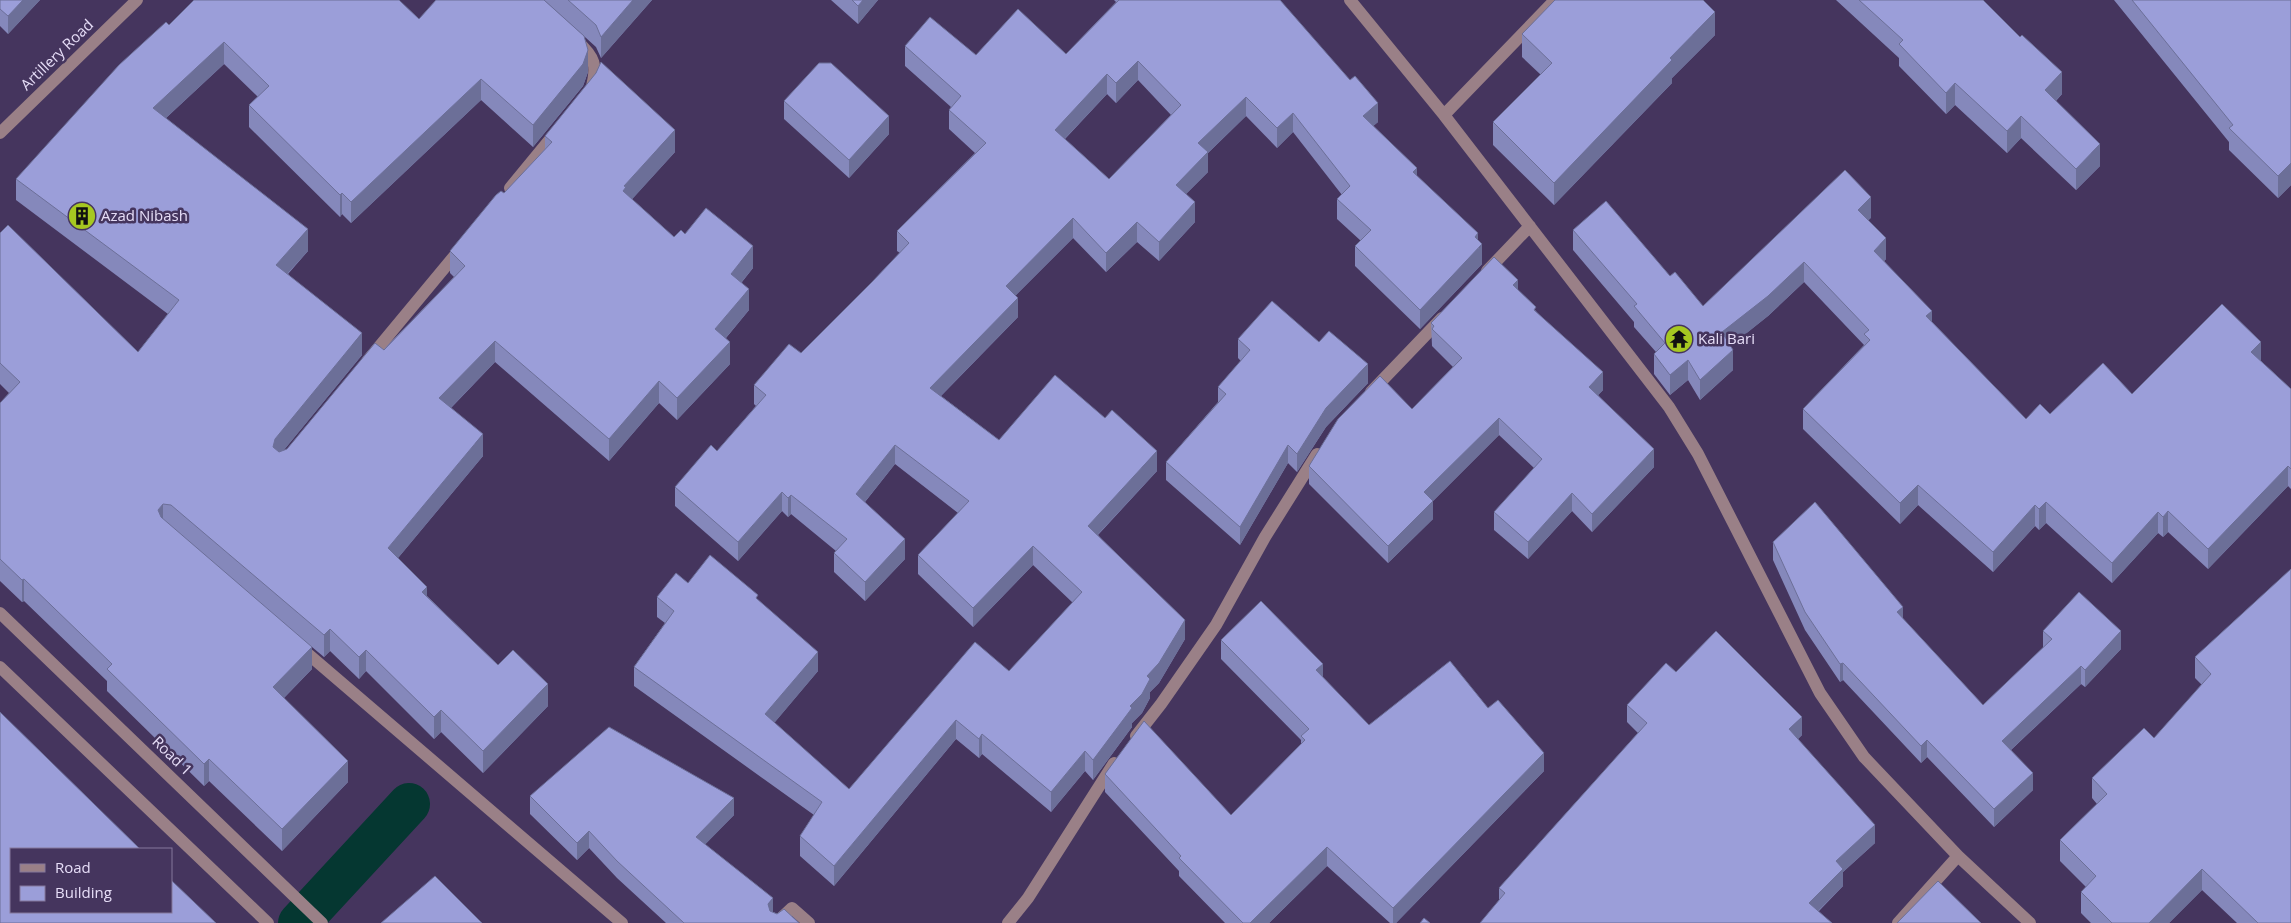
<svg xmlns="http://www.w3.org/2000/svg" width="2291" height="923" viewBox="0 0 2291 923" font-family="'Open Sans',sans-serif">
<rect width="100%" height="100%" fill="#45355e"/>
<g fill="none" stroke-linecap="round" stroke-linejoin="round">
<path stroke="#053731" stroke-width="42" d="M299,923L409,804"/>
<path stroke="#9a8087" stroke-width="12" d="M1350,0L1444,115L1669,407L1698,454L1820,693L1864,757L1958,856L2030,923
M576,40C595,57 598,65 591,90
M1444,115L1555,0
M0,133L137,0
M510,188L556,132
M1487,271L1530,226
M368,360L461,248
M1371,392L1442,318
M0,613L322,923
M301,648L622,923
M0,667L268,923
M1136,736L1161,704L1216,625L1265,537L1317,454
M776,923L792,908L809,923
M1008,923L1028,898L1114,763
M1898,923L1958,856"/>
</g>
<path fill="#8588bb" fill-rule="evenodd" d="M0,0H40L8,34L0,26Z
M544,0H652L601,58L596,47Z
M831,0H878L858,24Z
M1114,0H1280L1378,122L1373,126L1417,176L1478,240L1482,264L1420,329L1355,266V246L1361,241L1337,219V199L1342,195L1293,132L1277,148L1246,116L1208,153V172L1186,194L1195,222L1159,261L1137,242L1106,272L1073,238L1015,296L1018,317L941,396L999,440L1157,471L1098,535L1185,639L1159,683L1150,692V698L1142,713L1132,723V727L1093,780L1085,771L1051,812L982,754L979,758L956,739L834,886L800,856V836L814,815L634,686V667L665,623L657,617V597L688,583L758,600L818,671L774,723L849,789L1009,671L1073,603L1033,565L973,627L918,574V555L958,513L895,464L865,502L905,559L865,601L834,572V553L836,551L791,514L788,517L782,511L738,561L675,506V487L717,451L756,406L754,404V385L801,353L872,282L900,253L897,251V231L975,153L949,129V110L951,107L905,66V46L976,55L1066,54L1116,2ZM1138,80L1171,115L1109,179L1065,139L1107,94L1116,103Z
M1836,0H1983L2062,94L2056,101L2100,166L2076,190L2021,138L2007,153L1955,105L1946,114L1899,66V58Z
M2114,0H2291V185L2278,198L2229,150V142Z
M419,19L588,72L583,86L533,147L481,100L351,223L342,214L340,217L249,127V105L258,97L224,64L166,118L308,251L288,274L362,355L283,451L287,449L454,277L450,273V251L545,149V136L675,152L632,199L674,237L685,234L753,268L742,282L749,310L726,338L730,364L677,420L659,403L609,461L495,362L451,408L483,456L398,558L427,596L498,665L548,706L483,773L441,732L434,739L366,671L359,679L330,651L324,657L312,647V669L284,698L348,782L282,851L209,781L204,786L107,691V681L24,601L22,602L0,581V403L9,393L0,384V233L138,352L168,314L16,200V179L169,25Z
M1522,34L1715,35L1672,78V83L1554,205L1493,145V122L1541,75L1522,57Z
M784,101L889,134L849,178L784,119Z
M1871,218L1868,220L1886,259L1884,261L1932,322L2026,419L2050,414L2132,394L2261,361L2291,389V489L2288,486L2208,569L2168,532L2163,537L2158,533L2112,583L2046,523L2039,530L2035,526L1993,572L1918,505L1900,524L1803,429V409L1864,345L1804,282L1768,316L1730,346L1733,370L1700,400L1688,380L1670,395L1654,374V354L1656,352L1634,327V322L1573,250V230L1670,276L1703,306Z
M1518,290L1603,390L1598,395L1654,467L1592,532L1572,511L1528,559L1494,530V512L1534,468L1499,435L1433,501V519L1388,563L1309,484V466L1412,409L1453,367L1432,346L1431,323Z
M1238,339L1319,342L1368,383L1326,427L1297,472L1288,463L1240,545L1166,480V462L1218,402V387L1241,361L1238,358Z
M1773,542L1903,619L1983,705L2043,648V631L2121,649L2085,687L2081,684L2011,750L2033,790L1994,827L1927,757L1921,763L1843,680L1840,682L1805,630L1773,560Z
M2291,569V923H2237L2202,890L2169,923H2091L2081,913V892L2086,887L2060,861V840L2097,804L2092,798V778L2154,738L2202,685L2195,678V657Z
M1221,640L1323,678L1369,725L1488,708L1544,771L1396,923H1390L1327,866L1269,923H1225L1179,876V871L1105,792V774L1231,815L1301,744V740L1221,659Z
M1676,672L1802,735L1798,739L1875,843L1843,872V886L1819,911L1499,901V888L1638,733L1627,722V705Z
M530,796L734,815L705,844L773,912L799,923H666L617,878L589,848L577,860L530,814Z"/>
<path fill="#6c6f98" d="M23,0H40L8,34V16Z
M633,0H652L601,58V37Z
M863,0H878L858,24V6Z
M1715,12V35L1672,78V83L1554,205V183L1670,58Z
M224,42V64L153,130V108Z
M588,50V72L583,86L533,147V125Z
M1138,61V80L1116,103V83Z
M2062,72V94L2045,112V90Z
M1107,74V94L1055,149V130Z
M481,79V100L351,223V202Z
M1955,83V105L1946,114V93Z
M1246,97V116L1208,153V172L1176,204V185L1198,143Z
M1378,103V122L1363,135V116Z
M1293,113V132L1277,148V128Z
M889,116V134L849,178V160Z
M2021,116V138L2007,153V131Z
M675,130V152L626,206L623,191L624,186Z
M2100,144V166L2076,190V169Z
M2291,163V185L2278,198V176Z
M1417,168V187L1413,172Z
M342,193V214L340,217V195Z
M1871,197V218L1858,230V210Z
M1195,202V222L1159,261V242Z
M1073,218V238L1006,305V286Z
M1137,222V242L1106,272V253Z
M308,229V251L276,286V265Z
M1478,233V249L1482,244V264L1420,329V310Z
M1886,238V259L1874,271V251Z
M753,246V268L731,295V274Z
M1804,262V282L1768,316L1722,353V332Z
M1518,280V297L1513,285Z
M749,289V310L715,351V329Z
M1018,298V317L930,407V388Z
M1932,311V331L1926,316Z
M362,333V355L275,461L273,447L275,439Z
M495,341V362L439,420V398Z
M730,342V364L677,420V398Z
M2261,342V363L2251,352Z
M1733,350V370L1700,400V380Z
M1688,360V380L1670,395V375Z
M1368,364V383L1326,427L1297,472V454L1326,408Z
M1603,372V390L1589,405V387Z
M659,381V403L609,461V439Z
M1499,418V435L1424,510V492Z
M483,434V456L388,570V548Z
M895,445V464L856,513V494Z
M1288,445V463L1240,545V527Z
M1654,449V467L1592,532V514Z
M1157,451V471L1088,545V526Z
M2288,466V486L2208,569V549Z
M1918,485V505L1900,524V503Z
M782,492V511L738,561V542Z
M1572,493V511L1528,559V542Z
M791,495V514L788,517V498Z
M1433,501V519L1388,563V546Z
M2046,502V523L2039,530V509Z
M163,504V526L158,510Z
M2035,505V526L1993,572V552Z
M2168,511V532L2163,537V517Z
M2158,512V533L2112,583V563Z
M905,539V559L865,601V582Z
M1033,546V565L973,627V608Z
M24,579V601L22,602V580Z
M427,587V608L422,592Z
M1903,607V625L1897,612Z
M1185,620V639L1159,683L1150,692V698L1142,713L1132,723V727L1093,780V760L1130,706L1147,676Z
M330,629V651L324,657V635Z
M2121,631V649L2085,687V670Z
M312,647V669L273,709V687Z
M366,650V671L359,679V657Z
M818,652V671L765,734V714Z
M1843,663V680L1840,682V664Z
M1323,664V682L1316,670Z
M2081,666V684L2002,758V741Z
M548,684V706L483,773V751Z
M441,710V732L434,739V717Z
M1802,717V735L1789,747V729Z
M956,720V739L834,886V866Z
M982,734V754L979,758V739Z
M1927,740V757L1921,763V746Z
M1085,751V771L1051,812V792Z
M1544,753V771L1396,923H1393V908Z
M209,759V781L204,786V764Z
M348,761V782L282,851V829Z
M2033,773V790L1994,827V809Z
M734,798V815L696,854V837Z
M1875,825V843L1843,872V886L1809,920V903L1836,861Z
M589,831V848L577,860V843Z
M1327,847V866L1269,923H1250Z
M2202,869V890L2169,923H2149Z
M773,898V915L768,921V904Z"/>
<path fill="#9b9ed9" stroke="#6c6f98" fill-rule="evenodd" d="M0,0H23L8,16L0,9Z
M194,0H399L419,19L436,0H544L584,36L588,50L583,64L533,125L481,79L351,202L342,193L340,195L249,105L269,86L224,42L153,108L308,229L276,265L362,333L275,439L273,447L279,452L287,449L375,343L384,350L465,266L450,251L496,195L501,191L504,193L552,142L545,136L596,73L601,62L675,130L624,186L626,187L623,191L674,237L681,230L685,234L706,208L753,246L731,274L749,289L715,329L730,342L677,398L659,381L609,439L495,341L439,398L483,434L388,548L427,587L422,592L498,665L513,650L548,684L483,751L441,710L434,717L366,650L359,657L330,629L324,635L171,505L163,504L158,510L161,517L312,647L273,687L348,761L282,829L209,759L204,764L107,669L112,664L24,579L22,580L0,559V403L20,382L0,363V233L8,225L138,352L179,300L16,179L119,65L166,22L169,25Z
M568,0H633L601,37L596,25Z
M852,0H863L858,6Z
M1119,0H1280L1350,80L1355,76L1378,103L1363,116L1417,168L1413,172L1478,233L1475,237L1482,244L1420,310L1355,246L1371,230L1337,199L1350,186L1293,113L1277,128L1246,97L1198,143L1208,152L1176,185L1195,202L1159,242L1137,222L1106,253L1073,218L1006,286L1018,298L930,388L999,440L1055,375L1105,418L1112,410L1157,451L1088,526L1185,620L1159,663L1147,676L1150,679L1142,694L1130,706L1132,708L1093,760L1085,751L1051,792L982,734L979,739L956,720L834,866L800,836L822,802L634,667L674,611L657,597L676,573L688,583L710,555L758,595L756,598L818,652L765,714L849,789L975,642L1009,671L1082,592L1033,546L973,608L918,555L969,501L895,445L856,494L905,539L865,582L834,553L847,539L791,495L788,498L782,492L738,542L675,487L711,445L717,451L766,395L754,385L789,344L801,353L872,282L909,243L897,231L986,143L949,110L961,96L905,46L930,17L976,55L1018,9L1066,54ZM1138,61L1181,105L1109,179L1055,130L1107,74L1116,83Z
M1555,0H1703L1715,12L1670,58L1672,60L1554,183L1493,122L1552,63L1522,34Z
M1859,0H1983L2020,37L2022,35L2062,72L2045,90L2100,144L2076,169L2021,116L2007,131L1955,83L1946,93L1899,44L1903,40Z
M2132,0H2291V163L2278,176L2229,128L2233,125Z
M819,63H831L889,116L849,160L784,101Z
M1845,170L1871,197L1858,210L1886,238L1874,251L1932,311L1926,316L2026,419L2040,404L2050,414L2103,363L2132,394L2222,304L2261,342L2251,352L2291,389V469L2288,466L2208,549L2168,511L2163,517L2158,512L2112,563L2046,502L2039,509L2035,505L1993,552L1918,485L1900,503L1803,409L1870,340L1864,334L1869,330L1804,262L1768,296L1722,332L1733,350L1700,380L1688,360L1670,375L1654,354L1665,343L1634,306L1637,304L1573,230L1606,201L1670,276L1675,272L1703,306Z
M1494,257L1518,280L1513,285L1536,307L1534,310L1603,372L1589,387L1654,449L1592,514L1572,493L1528,542L1494,512L1542,459L1499,418L1424,492L1433,501L1388,546L1309,466L1338,419L1380,376L1412,409L1462,358L1432,329L1434,326L1431,323Z
M1272,301L1319,342L1329,331L1368,364L1326,408L1297,454L1288,445L1240,527L1166,462L1226,394L1218,387L1250,350L1238,339Z
M1815,502L1903,607L1897,612L1983,705L2052,639L2043,631L2079,592L2121,631L2085,670L2081,666L2002,741L2033,773L1994,809L1927,740L1921,746L1843,663L1840,664L1805,612L1773,542Z
M2291,569V923H2258L2202,869L2149,923H2112L2081,892L2096,876L2060,840L2107,794L2092,778L2144,728L2154,738L2211,674L2195,657Z
M1261,601L1323,664L1316,670L1369,725L1450,661L1488,708L1498,700L1544,753L1393,908L1327,847L1250,923H1243L1179,858L1181,856L1105,774L1144,721L1231,815L1305,740L1301,736L1309,729L1221,640Z
M1716,631L1802,717L1789,729L1875,825L1836,861L1843,869L1809,903L1832,923H1480L1505,893L1499,888L1647,723L1627,705L1666,663L1676,672Z
M0,712L140,849H11V912H171V880L216,923H0Z
M609,727L734,798L696,837L773,898L768,904L770,911L777,914L784,909L799,923H684L617,861L589,831L577,843L530,796Z
M435,876L482,923H381Z
M1938,881L1981,923H1897Z
M1424,918L1430,923H1420Z"/>
<defs>
<symbol id="building-disc" viewBox="-11 -11 22 22"><circle r="9.5" fill="#a6c821" stroke="#45355e"/><path d="M-4-6H4V6H1V3H-1V6H-4ZM-2.5-4.3h1.7v1.8h-1.7ZM.8-4.3h1.7v1.8H.8ZM-2.5-1h1.7V.8h-1.7ZM.8-1h1.7V.8H.8Z" fill="#111"/></symbol>
<symbol id="temple-disc" viewBox="-11 -11 22 22"><circle r="9.5" fill="#a6c821" stroke="#45355e"/><path d="M0-6L5-2H3V0L6.5 2.5H4V6H1.5V3h-3V6H-4V2.5H-6.5L-3 0V-2H-5Z" fill="#111"/></symbol>
</defs>
<g fill-rule="evenodd">
<use href="#building-disc" x="66" y="200" width="32" height="32"/>
<use href="#temple-disc" x="1663" y="323" width="32" height="32"/>
</g>
<g text-anchor="middle" stroke-width="5" stroke-linejoin="round" paint-order="stroke">
<g font-size="15" fill="#e6ddf7" stroke="#45355e">
<text transform="translate(57 55) rotate(-44)" y="5">Artillery Road</text>
<text transform="translate(172 756) rotate(44)" y="5">Road 1</text>
</g>
<g font-size="15" fill="#e6ddf7" stroke="#45355e" text-anchor="start">
<text x="101" y="221">Azad Nibash</text>
<text x="1698" y="344">Kali Bari</text>
</g>
</g>
<rect x="10" y="848" width="162" height="65" fill="#45355e" stroke="#85789b"/>
<rect x="20" y="864" width="25" height="8" fill="#9a8087" stroke="#85789b"/>
<text x="55" y="873" font-size="15" fill="#e6ddf7">Road</text>
<rect x="20" y="886" width="25" height="15" fill="#9b9ed9" stroke="#85789b"/>
<text x="55" y="898" font-size="15" fill="#e6ddf7">Building</text>
</svg>
